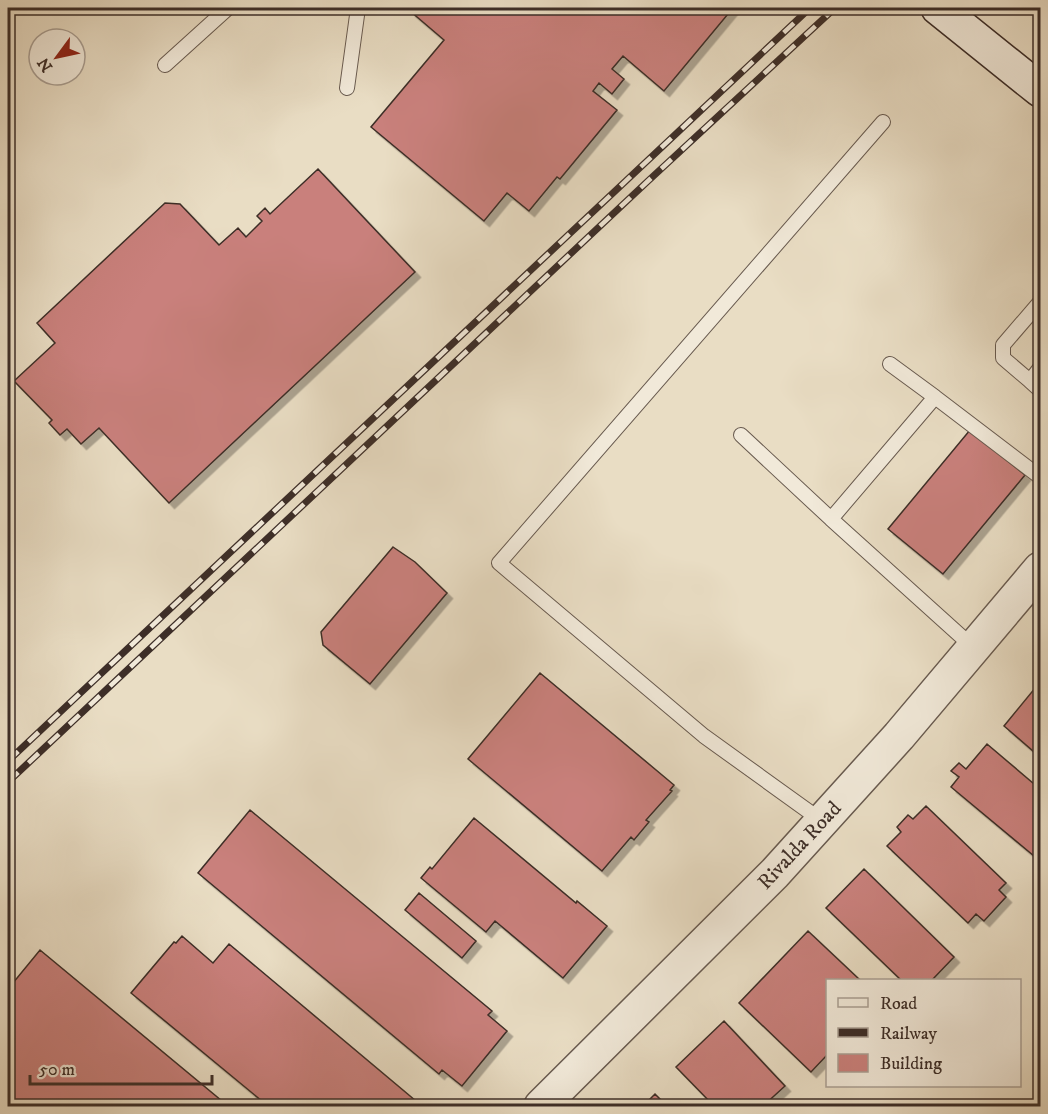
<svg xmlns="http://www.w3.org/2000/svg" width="1048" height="1114" viewBox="0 0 1048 1114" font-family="'IM FELL DW Pica',serif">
<defs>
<filter id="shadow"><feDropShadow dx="5.5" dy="5.5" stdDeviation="0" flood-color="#0004"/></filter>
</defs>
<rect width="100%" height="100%" fill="#e9ddc4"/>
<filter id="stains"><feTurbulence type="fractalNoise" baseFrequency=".00333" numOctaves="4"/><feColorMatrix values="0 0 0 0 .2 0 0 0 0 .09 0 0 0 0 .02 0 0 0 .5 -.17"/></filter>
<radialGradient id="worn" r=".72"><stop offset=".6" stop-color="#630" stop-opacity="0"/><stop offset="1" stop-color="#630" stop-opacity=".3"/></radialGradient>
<path fill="#c9807b" stroke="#3d2e28" stroke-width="1.5" filter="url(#shadow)" d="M413,8H733L664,91L623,56L612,69L624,79L612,94L599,83L593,91L617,110L560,179L557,177L529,211L507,193L484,221L371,127L444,40L410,11Z
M318,169L415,272L169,503L99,428L81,444L67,429L60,435L49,423L52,420L14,381L55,343L37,323L165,203L180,204L219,245L238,228L246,237L262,221L257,216L265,208L270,214Z
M970,430L1025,475L943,574L888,529Z
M393,547L415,562L447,593L370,684L323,645L321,632Z
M540,673L674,785L670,790L672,791L646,820L649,822L634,840L631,837L602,871L468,759Z
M1040,682V757L1004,726Z
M987,744L1040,789V861L951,787L959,777L951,771L959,763L966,769Z
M926,806L1006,883L999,890L1006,897L984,921L976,914L968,923L887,846L901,832L897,827L908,815L913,819Z
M250,810L492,1011L488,1015L507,1031L462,1086L442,1070L439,1074L198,873Z
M474,818L576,903L577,901L607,926L563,978L495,921L486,932L421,878L430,867L432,869Z
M864,869L954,957L932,980H901L826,908Z
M419,893L476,941L462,958L405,910Z
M808,931L860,980H828V1054L811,1072L739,1003Z
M182,936L213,963L229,944L416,1101L411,1106H268L131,993L174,942L176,943Z
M40,950L228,1106H8V989Z
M724,1021L785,1086L763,1106H714L676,1067Z
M655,1094L667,1106H639L643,1102L645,1104Z"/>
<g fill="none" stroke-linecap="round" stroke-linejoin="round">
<defs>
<path id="service" d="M165,65L228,8
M347,88L358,8
M890,364L935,397
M1040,368L1030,381L1040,390
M1030,381L1003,358V345L1040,302
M741,435L831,519L935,397L1040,477
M831,519L974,648
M822,821L704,736L499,563L883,122"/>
<path id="tertiary" d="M541,1106L775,873L899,736L1040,569"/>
<path id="secondary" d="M938,8L1040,90"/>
</defs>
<use href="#service" stroke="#685a4f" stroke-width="16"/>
<use href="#tertiary" stroke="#685a4f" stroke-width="36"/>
<use href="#secondary" stroke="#3d2e28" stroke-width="36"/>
<use href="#service" stroke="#f1e9d9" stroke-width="14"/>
<use href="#tertiary" stroke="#f1e9d9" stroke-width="33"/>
<use href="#secondary" stroke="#f1e9d9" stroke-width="33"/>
<defs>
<path id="rail" d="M8,761L810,8
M8,782L648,181L835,8"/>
</defs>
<use href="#rail" stroke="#3d2e28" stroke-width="7"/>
<use href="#rail" stroke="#f1e9d9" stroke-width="4.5" stroke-dasharray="14" stroke-linecap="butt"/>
</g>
<g text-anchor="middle" stroke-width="4.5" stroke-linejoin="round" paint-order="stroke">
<g font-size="21" fill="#3d2e28" stroke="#f1e9d9">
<text transform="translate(799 845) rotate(-47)" y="7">Rivalda Road</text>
</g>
</g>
<rect width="1048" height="1114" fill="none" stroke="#e9ddc4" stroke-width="30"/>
<rect x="9" y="9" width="1030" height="1096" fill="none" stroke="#3d2e28" stroke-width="3"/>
<rect x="15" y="15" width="1018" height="1084" fill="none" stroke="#3d2e28" stroke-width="1.5"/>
<rect x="826" y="979" width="195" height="108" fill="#f1e9d9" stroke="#a99e92" stroke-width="1.5"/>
<rect x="838" y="998" width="30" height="9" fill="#f1e9d9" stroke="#a99e92" stroke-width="1.5"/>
<text x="880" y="1009" font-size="18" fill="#3d2e28">Road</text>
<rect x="838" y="1028" width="30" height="9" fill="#3d2e28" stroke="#a99e92" stroke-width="1.5"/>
<text x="880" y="1039" font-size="18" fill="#3d2e28">Railway</text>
<rect x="838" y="1054" width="30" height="18" fill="#c9807b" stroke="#a99e92" stroke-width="1.5"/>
<text x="880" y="1069" font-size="18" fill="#3d2e28">Building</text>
<g transform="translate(57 57) rotate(237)"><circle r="28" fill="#f1e9d9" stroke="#a99e92" stroke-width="1.5"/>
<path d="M0-4.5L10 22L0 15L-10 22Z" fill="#8f2418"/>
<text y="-9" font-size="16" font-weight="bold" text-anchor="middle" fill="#3d2e28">N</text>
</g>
<path d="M30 1075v9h182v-9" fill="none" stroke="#3d2e28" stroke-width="3"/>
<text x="39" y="1075" font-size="18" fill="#3d2e28" stroke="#f1e9d9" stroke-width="4.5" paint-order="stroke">50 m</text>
<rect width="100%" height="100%" filter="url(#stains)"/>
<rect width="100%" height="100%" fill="url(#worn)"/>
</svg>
